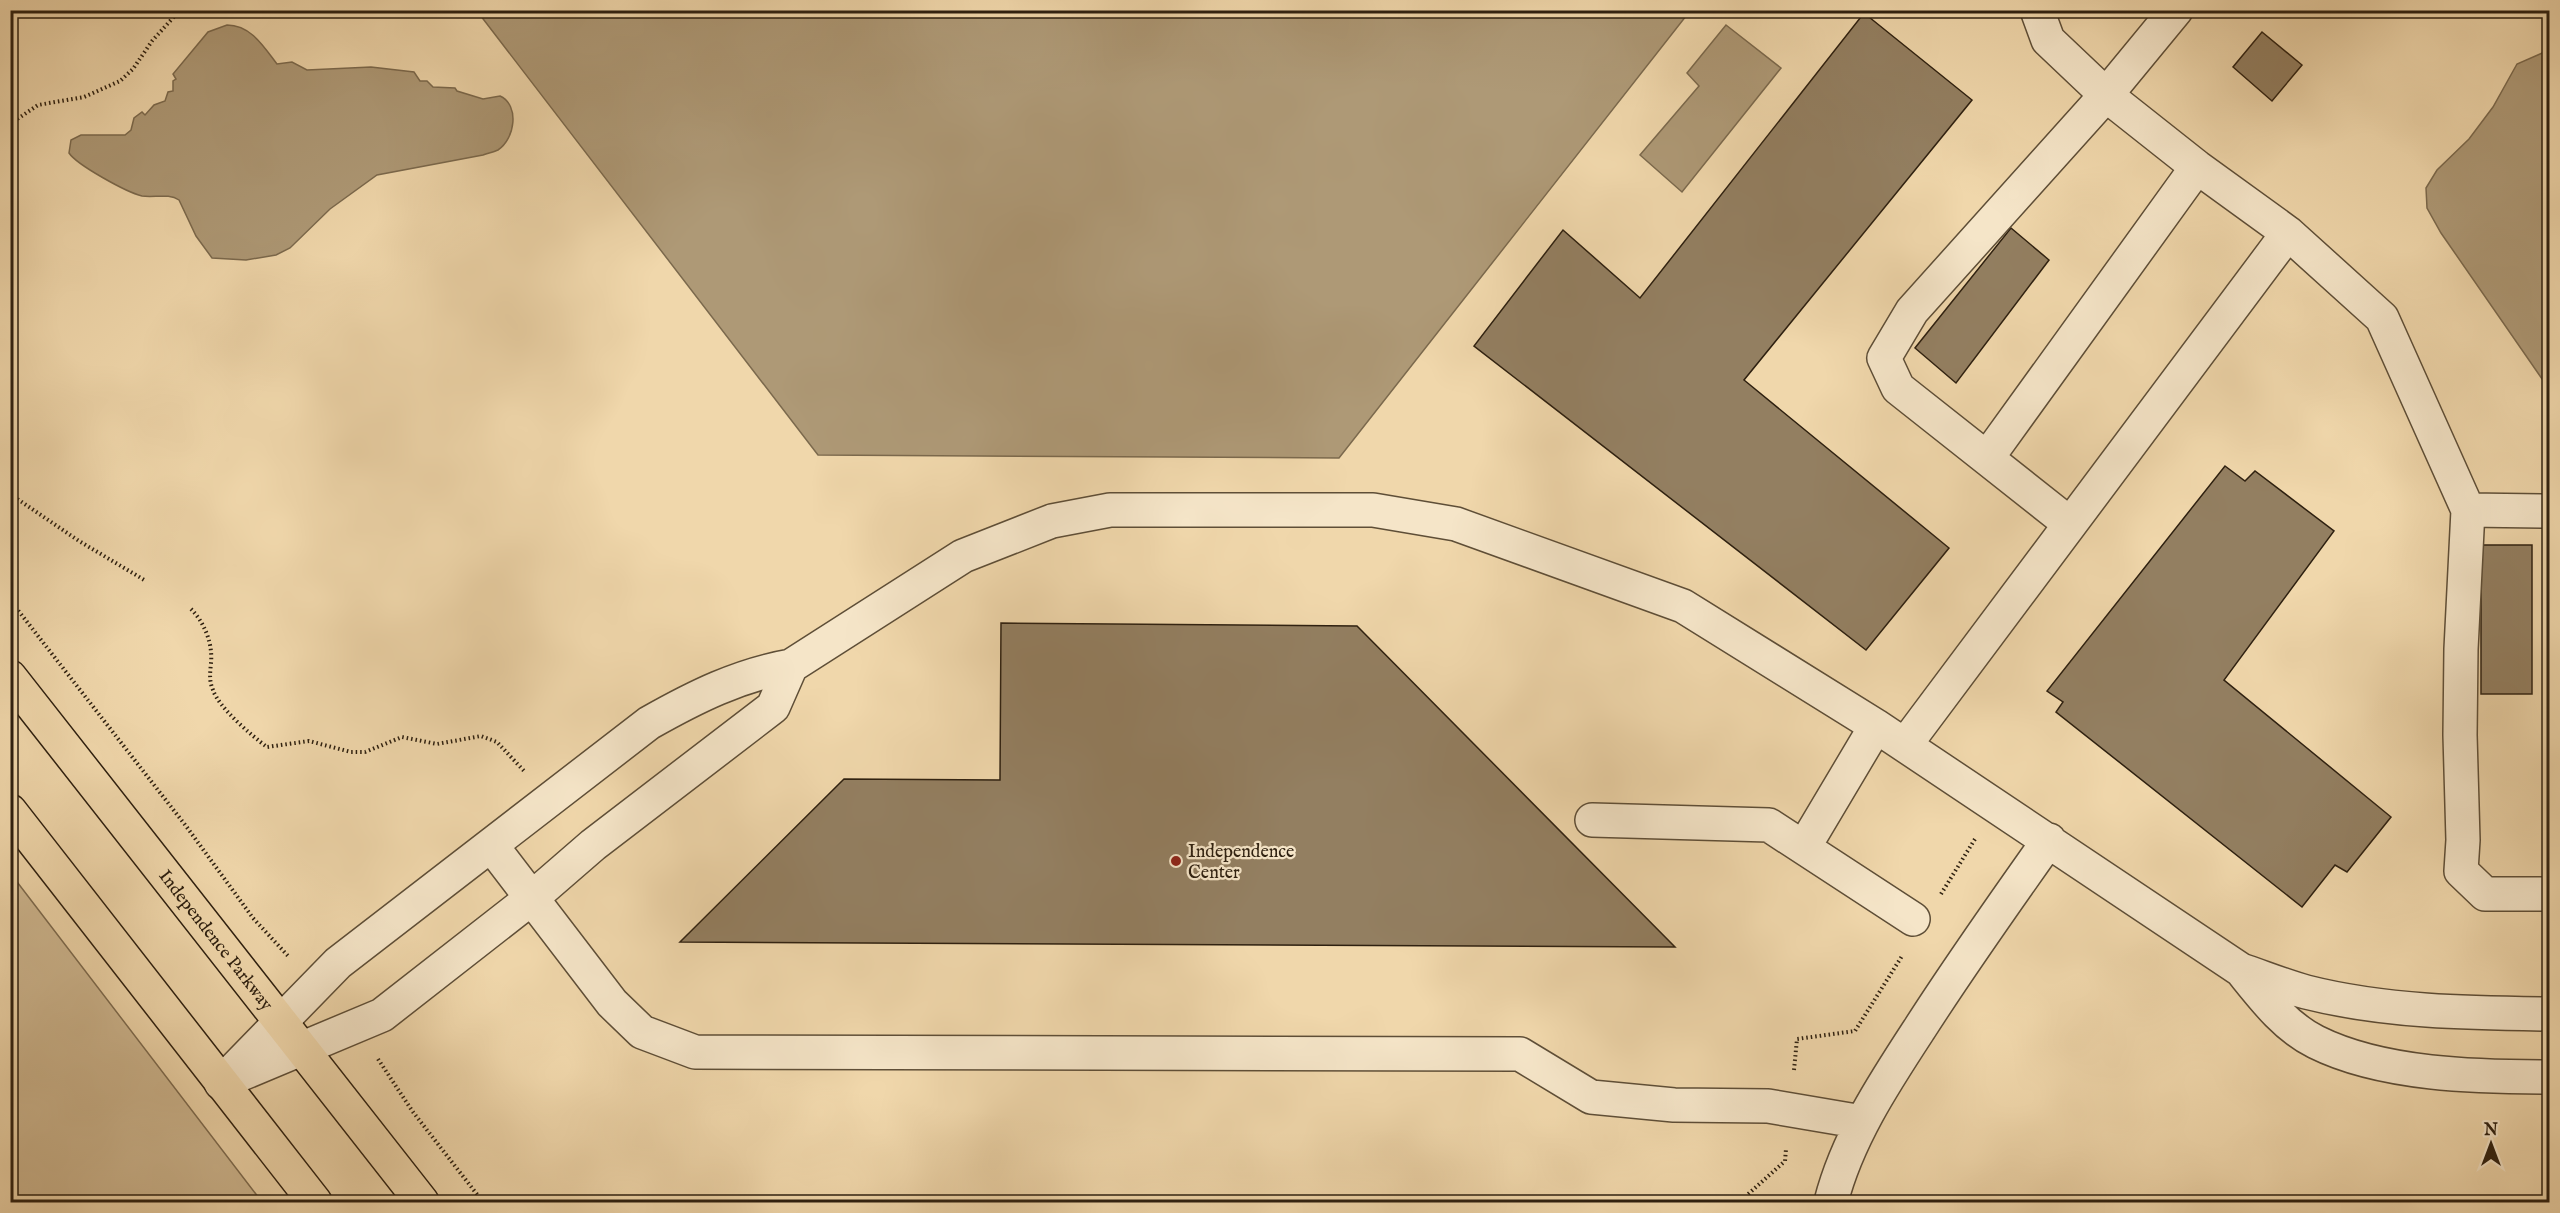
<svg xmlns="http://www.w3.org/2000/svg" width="2560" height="1213" viewBox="0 0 2560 1213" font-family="'IM FELL English',serif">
<rect width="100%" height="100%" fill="#f0d7ab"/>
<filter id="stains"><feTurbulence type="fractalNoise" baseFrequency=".00333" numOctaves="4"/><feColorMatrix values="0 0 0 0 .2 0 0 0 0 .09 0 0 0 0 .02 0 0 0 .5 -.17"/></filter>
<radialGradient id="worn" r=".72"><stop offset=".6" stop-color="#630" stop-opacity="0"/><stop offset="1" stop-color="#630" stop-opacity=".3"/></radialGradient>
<path fill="#cfb891" stroke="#7e6c50" stroke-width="1.5" d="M11,874L262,1202H11Z"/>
<path fill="#ae9976" stroke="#7b694d" stroke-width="1.5" d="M477,11H1690L1339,458L818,455Z
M227,25C251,25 264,47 277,64L292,62L307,70L371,67L414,72L420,81H427L433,87L455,88L457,91L483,99L500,96C520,105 515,139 498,150C494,152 488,153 483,155L377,175L330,209L290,248L276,255L246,260L212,258L196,236L179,200C169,193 154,198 142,196C126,192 77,165 69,153L71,140L81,135H125L131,130L134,118L142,112L145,115L154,105L165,101L168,92L173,91V81L176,79L173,74L208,32Z
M1726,25L1781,68L1682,192L1640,155L1699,86L1687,73Z
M2549,50H2550L2549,389L2441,233L2427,208L2426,188L2437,170L2469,139L2493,107L2517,64Z"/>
<path fill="#937f61" stroke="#2e2010" stroke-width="1.5" d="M1864,13L1972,100L1744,380L1949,548L1866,650L1474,346L1563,230L1640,298Z
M2262,32L2302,65L2272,101L2233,67Z
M2011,228L2049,260L1956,383L1915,348Z
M2225,466L2245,481L2255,471L2334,531L2224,680L2391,817L2347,872L2335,865L2302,907L2056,712L2063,702L2047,691Z
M2481,545H2532V694H2481Z
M1001,623L1357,626L1675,947L680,942L844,779L1000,780Z"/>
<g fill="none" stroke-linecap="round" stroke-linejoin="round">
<defs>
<path id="minor" d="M2288,233L2382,318L2468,510L2461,649L2460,735L2463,840L2461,871L2485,894H2550
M1987,458L2197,167
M2468,510L2550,511
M2070,524L1898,388L1884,358L1912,311L2106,95L2176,10
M1905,745L2288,233L2197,167L2106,95L2048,40L2037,10
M1592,820L1769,825L1913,919
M491,845L612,1003L642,1032L695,1052L1520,1054L1591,1097L1674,1105L1768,1106L1862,1122
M1804,847L1876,726
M2241,970C2262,996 2285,1027 2316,1042C2382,1075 2477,1077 2550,1077
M234,1077L382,1015L533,897L593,845L773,707L791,666
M221,1083L338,963L649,723C695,697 739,675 791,666L963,556L1052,521L1110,510H1373L1456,524L1683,606L1876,726L2241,970C2262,977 2284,986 2306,992C2385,1012 2469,1013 2550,1014
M1831,1202C1847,1139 1884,1083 1920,1028C1961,964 2005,902 2049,840"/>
<g id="major">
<path id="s1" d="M10,677L422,1202"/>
<path d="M10,811L315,1202"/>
</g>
</defs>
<use href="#minor" stroke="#5e4e37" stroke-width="36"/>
<use href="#major" stroke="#2e2010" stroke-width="36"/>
<path stroke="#2e2010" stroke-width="4" stroke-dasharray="1.5 3" stroke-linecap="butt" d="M10,124L38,105L84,97L120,81L133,69L152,41L180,10
M10,494L79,541L146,581
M10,600L186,826L253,918L289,957
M191,609C204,622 213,643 211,663C210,673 209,681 213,690C219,708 251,735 267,747L309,741L351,752H365L402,737L437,744L481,736L497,742L525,772
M1941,894L1975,839
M378,1059L413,1112L483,1202
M1794,1070L1797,1039L1855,1031L1902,956
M1746,1202V1196L1785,1161L1786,1149"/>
<use href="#minor" stroke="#f5e5c8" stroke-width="33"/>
<use href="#major" stroke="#f0d7ab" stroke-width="33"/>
</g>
<circle fill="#8f2418" stroke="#f5e5c8" stroke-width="2" cx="1176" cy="861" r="6"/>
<g text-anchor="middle" stroke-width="4.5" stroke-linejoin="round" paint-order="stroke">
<g font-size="18" fill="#2e2010" stroke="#f5e5c8" text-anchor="start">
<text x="1188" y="857">Independence<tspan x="1188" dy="21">Center</tspan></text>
</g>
<g font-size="18" fill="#2e2010" stroke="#f5e5c8">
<text dy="6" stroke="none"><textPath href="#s1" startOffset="334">Independence Parkway</textPath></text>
</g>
</g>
<rect width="2560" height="1213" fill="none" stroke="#f0d7ab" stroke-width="36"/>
<rect x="12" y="12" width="2536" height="1189" fill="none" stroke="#2e2010" stroke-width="3"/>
<rect x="18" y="18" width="2524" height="1177" fill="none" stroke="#2e2010" stroke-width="1.5"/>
<g transform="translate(2491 1144)" stroke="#f5e5c8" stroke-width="4.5" paint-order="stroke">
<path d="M0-4.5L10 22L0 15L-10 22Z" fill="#2e2010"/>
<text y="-9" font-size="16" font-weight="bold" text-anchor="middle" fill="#2e2010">N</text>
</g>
<rect width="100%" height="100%" filter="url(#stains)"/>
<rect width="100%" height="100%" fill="url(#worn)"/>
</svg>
